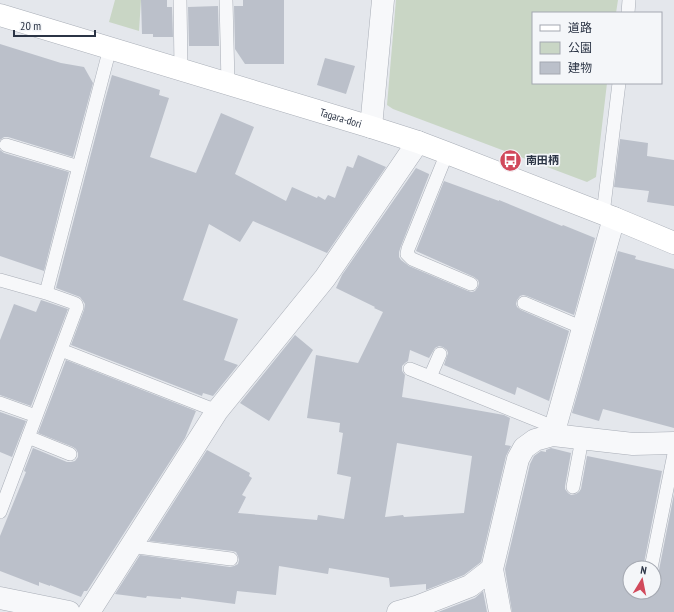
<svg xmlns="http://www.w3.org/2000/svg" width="674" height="612" viewBox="0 0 674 612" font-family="'PT Sans Narrow','Noto Sans JP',sans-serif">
<rect width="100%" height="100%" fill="#e4e7ec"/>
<path fill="#c9d6c5" d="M115,0H141L139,31L109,22Z
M396,0H618L616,13H533V83H607L596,177L587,182L393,109L387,105Z"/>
<path fill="#bbc0ca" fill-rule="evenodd" d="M141,0H167V7H172L173,37H153V34H142Z
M243,0H284V64H245L235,49L234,6H243Z
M218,6L219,46H189L188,7Z
M0,44L61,63L84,67L93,83L73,157L8,137H4L0,140Z
M325,58L355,66L346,94L317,85Z
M112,75L160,90L159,95L169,98L150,157L196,173L221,113L254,127L235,174L286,201L292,187L317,198L318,196L325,200L328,195L335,198L347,166L353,168L358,155L386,167L327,253L253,221L240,242L209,224L183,300L238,319L224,360L238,365L213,396L203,393L202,396L71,345L84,310L85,304L83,301L80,297L56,288L105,100Z
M620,139L648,143L647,156L674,160V206L647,202L649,191L614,187Z
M0,150L4,153L69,172L44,271L0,256Z
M416,168L429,174V175L401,246L399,252V257L401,260L409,266L468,291L472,292L475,291L478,287L479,283L478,280L474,277L416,251L444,181L499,201V200L562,226L563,225L595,238L574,315L527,296L523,295L520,296L517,300L516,304L517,307L521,310L569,331L549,401L517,387L515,395L444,365L448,353L447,350L443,347L439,346L435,348L429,358L410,350L408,361L405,363L402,366V371L405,375L402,397L504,415L510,418L505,445L511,446L506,456L481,562L464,575L426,590V584L390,587L389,578L329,568L328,574L279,566L276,595L237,591L235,604L181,597V599L147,596L146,598L115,594L140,555L230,567L234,566L238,564L239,560L238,556L236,552L232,551L149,541L207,450L250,473L249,476L252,478L242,495L246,497L238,513L317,520L318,515L344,519L351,477L337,474L343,433L339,432L340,423L307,418L316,355L358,363L383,312L374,308L375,307L336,288L342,275ZM397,443L472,456L464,513L404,517L403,515L385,517Z
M618,251L636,256L635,259L674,269V428L603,409L599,421L572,413Z
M41,300L68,309L31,406L0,395V340L14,304L36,312Z
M295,335L313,350L269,421L240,403Z
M66,360L196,411L185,438L87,591H84L81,597L50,585V586L39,582V586L0,571V536L26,472L24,471L33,448L67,462H71L75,461L78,457V453L76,449L73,447L38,433Z
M0,412L26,421L12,457L0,452Z
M551,448L571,453L565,486V489L568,493L571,495L576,494L579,492L581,489L587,456L662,471L643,568H630V592H654V575L657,573L659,570L674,494V612H512L505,569L530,464L534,456L541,451L546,452V450Z
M483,591L487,612H438L475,598Z"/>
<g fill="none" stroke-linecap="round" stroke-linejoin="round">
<defs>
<path id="lane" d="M180,0L181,69
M226,0L228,83
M628,13L629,0
M6,145L79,167
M447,153L408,249L407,254L412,259L471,284
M603,214L619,83
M0,280L46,293
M524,303L583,328
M61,350L217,411
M440,354L430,377L554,427
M410,369L430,377
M0,403L36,416
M28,437L70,454
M573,487L582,439
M0,512L77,307L76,304L74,303L46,293L110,48
M132,544L137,547L231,559
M651,568L674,454"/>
<path id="street" d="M371,127L383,0
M553,435L614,218
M0,598L69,612
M89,612L217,411L325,278L418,142
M398,612L419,606L470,586L492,569
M500,612L492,569L518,459L524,448L535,440L553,435L633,444L674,443"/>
<g id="secondary">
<path id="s1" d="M0,15L371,127L418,142L447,153L614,218L674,243"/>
</g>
</defs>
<use href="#lane" stroke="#a9aeb7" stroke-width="14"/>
<use href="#street" stroke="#a9aeb7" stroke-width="23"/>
<use href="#secondary" stroke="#a9aeb7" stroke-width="23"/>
<use href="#lane" stroke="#f7f8fa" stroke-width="13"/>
<use href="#street" stroke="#f7f8fa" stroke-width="22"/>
<use href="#secondary" stroke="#fff" stroke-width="22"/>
</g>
<defs>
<symbol id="bus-disc" viewBox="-11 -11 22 22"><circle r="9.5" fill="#d1495b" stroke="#f4f6f9"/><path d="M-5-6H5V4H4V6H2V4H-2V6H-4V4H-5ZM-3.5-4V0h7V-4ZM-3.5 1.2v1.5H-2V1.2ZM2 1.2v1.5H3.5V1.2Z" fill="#fff"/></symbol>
</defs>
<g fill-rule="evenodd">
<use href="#bus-disc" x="498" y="148" width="25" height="25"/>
</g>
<g text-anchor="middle" stroke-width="3.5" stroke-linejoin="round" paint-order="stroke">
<g font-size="11" fill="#2b3445" stroke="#f4f6f9">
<text dy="4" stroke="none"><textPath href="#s1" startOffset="356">Tagara-dori</textPath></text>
</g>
<g font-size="11" font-weight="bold" fill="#2b3445" stroke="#f4f6f9" text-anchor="start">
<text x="526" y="164">南田柄</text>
</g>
</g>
<rect x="532" y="12" width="130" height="72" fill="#f4f6f9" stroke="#a4a8b1"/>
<rect x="540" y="25" width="20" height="6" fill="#ffffff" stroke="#a4a8b1"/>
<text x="568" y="32" font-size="12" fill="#2b3445">道路</text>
<rect x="540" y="42" width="20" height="12" fill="#c9d6c5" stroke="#a4a8b1"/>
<text x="568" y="52" font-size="12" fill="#2b3445">公園</text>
<rect x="540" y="62" width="20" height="12" fill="#bbc0ca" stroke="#a4a8b1"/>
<text x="568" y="72" font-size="12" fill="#2b3445">建物</text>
<g transform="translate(642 580) rotate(10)"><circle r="19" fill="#f4f6f9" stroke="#a4a8b1"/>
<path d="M0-3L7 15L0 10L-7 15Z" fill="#d1495b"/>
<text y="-6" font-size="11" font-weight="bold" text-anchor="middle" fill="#2b3445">N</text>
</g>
<path d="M14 30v6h81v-6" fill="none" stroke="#2b3445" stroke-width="2"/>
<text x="20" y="30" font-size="12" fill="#2b3445" stroke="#f4f6f9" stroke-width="3" paint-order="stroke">20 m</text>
</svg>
